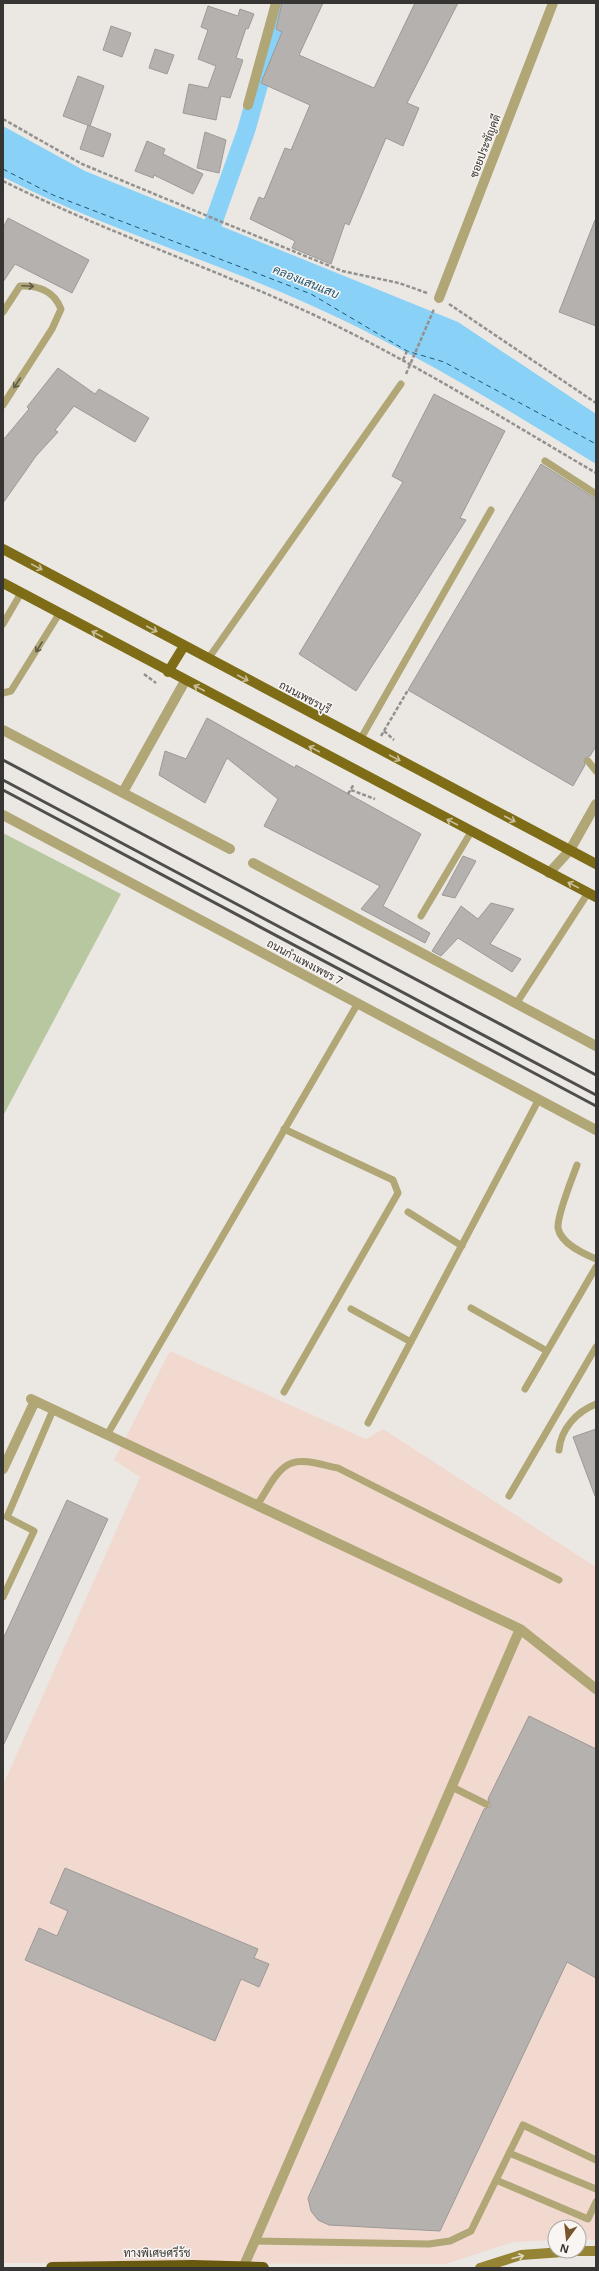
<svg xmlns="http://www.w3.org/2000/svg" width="599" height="2271" viewBox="0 0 599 2271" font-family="'Noto Sans',Sarabun,sans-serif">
<rect width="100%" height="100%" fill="#ebe8e4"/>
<path fill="#f1d9cf" d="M170,1351L366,1439L383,1429L596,1567V2240L579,2239V2227H555V2240L513,2242L446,2264L3,2263V1785L140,1477L114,1460Z"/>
<path fill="#b7c79f" d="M3,833L121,894L3,1116Z"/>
<path fill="#89d1f6" d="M3,126L85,171L458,322L596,414V464C502,406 407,348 306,303C206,258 100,227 3,177Z"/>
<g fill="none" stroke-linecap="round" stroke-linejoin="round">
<path stroke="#89d1f6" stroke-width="18" d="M206,243L246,131L282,3"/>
<path stroke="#1f5771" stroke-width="1" stroke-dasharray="5 4" stroke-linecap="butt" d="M3,169L53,195L311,294L407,351L444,362L596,444"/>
</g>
<path fill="#b5b1ae" stroke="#9c9996" d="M282,3H323L299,55L374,88L415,3H458L407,103L419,108L403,146L386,138L349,225L345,223L331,264L292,248L295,241L250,219L259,197L264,199L285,148L291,150L310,105L261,83L282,32L276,29Z
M208,6L238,16L240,9L254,14L248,29L246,28L236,58L243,60L230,98L221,96L216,120L183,113L189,84L208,88L216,66L198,59L208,30L201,27Z
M111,26L131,33L122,57L103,50Z
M155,49L174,55L167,74L149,68Z
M78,76L104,86L90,126L63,116Z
M88,125L111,134L103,157L80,149Z
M205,132L226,140L219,173L197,168Z
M147,141L165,149L163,154L203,174L193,194L154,175L153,178L135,171Z
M8,218L89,260L72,293L15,264L3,282V228Z
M595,220H596V326L559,312Z
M58,368L95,394L99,389L149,418L135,442L74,406L55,430L58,432L36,456L3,503V440L29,409L27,407Z
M434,394L505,431L460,518L466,520L356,691L299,654L403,482L392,476Z
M541,464L596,499V746L590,756L584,759L585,765L573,786L408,690Z
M207,718L295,768L296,765L421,834L383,906L430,933L425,943L361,909L380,886L264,826L278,799L227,758L205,803L159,775L165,751L186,759Z
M463,856L476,861L455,898L442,895Z
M491,903L514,909L490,944L521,959L512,972L458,938L441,956L432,951L461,906L478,919Z
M596,1429V1496H595L573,1437Z
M67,1500L108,1519L3,1746V1639Z
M529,1716L596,1749V1978L567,1962L440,2231L329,2225L318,2220L311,2211L308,2198L484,1809L491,1806L488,1799Z
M65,1868L258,1949L254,1958L269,1964L259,1987L241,1979L215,2041L25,1960L39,1928L57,1936L68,1911L50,1903Z"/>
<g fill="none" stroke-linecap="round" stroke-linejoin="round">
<path stroke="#93918e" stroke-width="2.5" stroke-dasharray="4 2" stroke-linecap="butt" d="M3,119L82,164L222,222L342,271L399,283L427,293
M3,181C103,231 210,267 312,314C410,360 502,418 596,473
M449,304L596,403
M403,360L407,351
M406,374L434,309
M144,674L156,683
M384,731L394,740
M381,736L408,690
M351,790L375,799
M348,794L354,784"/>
<path stroke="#b1a675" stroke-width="7" d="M3,312L20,286C38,285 54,291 61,309L52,329L3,405
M545,461L596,494
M3,624L21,593
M208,659L401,384
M3,693L11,691L59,614
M360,740L491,510
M588,761L596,771
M421,916L471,832
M516,1004L588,893
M284,1129L393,1180L398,1193L284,1392
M577,1165C572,1179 557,1215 558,1228C561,1244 584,1254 596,1259
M408,1212L462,1246
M471,1308L547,1351
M351,1309L411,1342
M525,1389L596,1267
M368,1423L539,1099
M107,1435L358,1003
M559,1450C561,1429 576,1412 596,1404
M509,1496L596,1347
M257,1505C266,1493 276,1468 292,1463C304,1458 325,1466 338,1468L559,1580
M3,1597L34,1531L7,1517L53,1410
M452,1787L486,1804
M509,2153L596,2189
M496,2180L588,2219L596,2202
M254,2241L429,2244L450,2241L471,2231L523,2125L596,2160"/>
<path stroke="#b1a675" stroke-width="10" d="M248,105L276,3
M439,298L553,3
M3,730L230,849
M123,792L185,681
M253,863L596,1046
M31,1399L520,1629L596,1689
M3,1469L35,1401
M243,2268L520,1629"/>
<path stroke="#b1a675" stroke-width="10" d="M3,815L596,1130
M549,873L570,850L596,804"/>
<path stroke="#958434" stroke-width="10" d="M579,2251H596
M480,2268L521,2255L577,2251"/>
<path stroke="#7e6c17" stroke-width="10" d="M3,549L596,864
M3,583L596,897
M168,672L184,646"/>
<path stroke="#67590f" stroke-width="12" d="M52,2268L193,2266L263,2268"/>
<path stroke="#4f4e4b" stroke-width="3" d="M3,760L596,1075
M3,780L596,1095
M3,790L596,1106"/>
</g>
<defs><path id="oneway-shaft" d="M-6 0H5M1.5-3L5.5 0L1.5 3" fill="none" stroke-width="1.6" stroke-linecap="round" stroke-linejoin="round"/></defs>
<g stroke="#615d4a">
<use href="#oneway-shaft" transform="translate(28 286) rotate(3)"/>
<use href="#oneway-shaft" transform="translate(17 383) rotate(123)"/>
<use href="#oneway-shaft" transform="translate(39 647) rotate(122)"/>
</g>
<g stroke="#c8be9a">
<use href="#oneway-shaft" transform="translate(37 567) rotate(28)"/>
<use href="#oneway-shaft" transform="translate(152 629) rotate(28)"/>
<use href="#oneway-shaft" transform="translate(97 634) rotate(-152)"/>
<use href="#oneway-shaft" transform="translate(243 678) rotate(28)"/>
<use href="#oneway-shaft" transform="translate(199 688) rotate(-152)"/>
<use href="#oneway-shaft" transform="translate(314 749) rotate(-152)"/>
<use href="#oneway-shaft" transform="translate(395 758) rotate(28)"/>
<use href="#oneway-shaft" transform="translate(510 819) rotate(28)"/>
<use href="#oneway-shaft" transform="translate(452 822) rotate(-152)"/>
<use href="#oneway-shaft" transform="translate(573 885) rotate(-152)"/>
</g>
<use stroke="#e0d9c2" href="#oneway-shaft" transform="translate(518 2257) rotate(-14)"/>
<g text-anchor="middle" stroke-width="3" stroke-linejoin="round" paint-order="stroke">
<g font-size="11" fill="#363533" stroke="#f9f5f2">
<text transform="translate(485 146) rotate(-69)" y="4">ซอยประชัญคดี</text>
<text transform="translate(305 697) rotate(28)" y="4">ถนนเพชรบุรี</text>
<text transform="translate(305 962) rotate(28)" y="4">ถนนกำแพงเพชร 7</text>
<text x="157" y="2257">ทางพิเศษศรีรัช</text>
</g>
<g font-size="12" font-style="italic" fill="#1f5771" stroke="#f9f5f2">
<text transform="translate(306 282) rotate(22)" y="4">คลองแสนแสบ</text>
</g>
</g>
<rect width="599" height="2271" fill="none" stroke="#363533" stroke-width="8"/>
<g transform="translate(567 2239) rotate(195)"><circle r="19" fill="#f9f5f2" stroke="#aba8a6"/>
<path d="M0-3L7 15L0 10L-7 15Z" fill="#76562c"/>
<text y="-6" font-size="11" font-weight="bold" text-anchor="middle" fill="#363533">N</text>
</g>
</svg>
